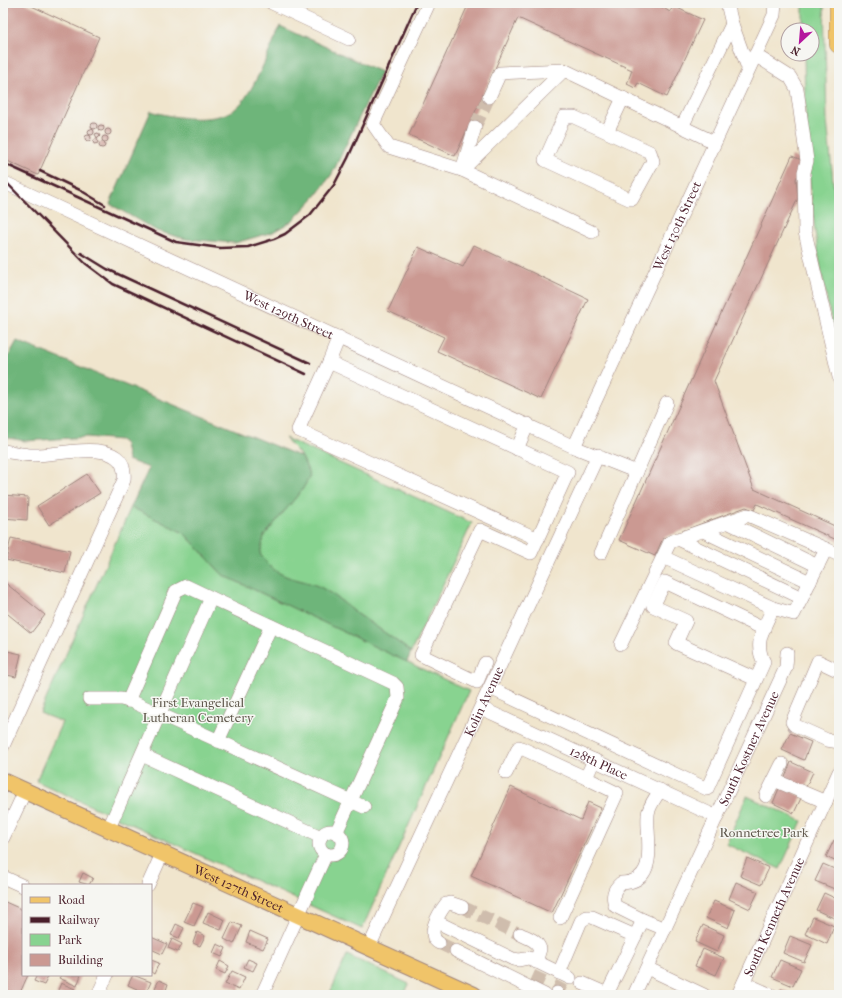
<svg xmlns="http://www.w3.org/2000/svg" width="842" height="998" viewBox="0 0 842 998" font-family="'IM FELL French Canon',serif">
<rect width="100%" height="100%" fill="#f6f6f2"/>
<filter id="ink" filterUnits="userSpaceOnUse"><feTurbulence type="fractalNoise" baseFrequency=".025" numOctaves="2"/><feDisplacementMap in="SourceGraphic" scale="8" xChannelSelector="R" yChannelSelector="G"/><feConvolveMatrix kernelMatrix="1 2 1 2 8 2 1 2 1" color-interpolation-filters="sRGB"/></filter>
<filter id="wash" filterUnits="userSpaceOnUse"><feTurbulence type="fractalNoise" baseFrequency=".012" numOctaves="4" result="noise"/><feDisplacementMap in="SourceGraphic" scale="16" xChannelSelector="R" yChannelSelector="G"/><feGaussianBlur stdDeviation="0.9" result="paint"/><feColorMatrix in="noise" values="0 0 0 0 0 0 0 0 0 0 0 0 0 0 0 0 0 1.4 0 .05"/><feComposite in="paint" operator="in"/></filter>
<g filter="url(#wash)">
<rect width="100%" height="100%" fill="#f0e5cd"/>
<path fill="#88d390" stroke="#69795e" d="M803,3H824L827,120L839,241V357C831,320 823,283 817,246C808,183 805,118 804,54H812V30H803Z
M285,438L472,523L411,652C394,639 377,627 359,615C348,607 339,598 327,591C301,575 280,585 260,554L264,536L302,490L310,476L302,457Z
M131,507L184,533L223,575L469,691L362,929L36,781L62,722L40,713Z
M747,796L802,821L780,869L726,844Z
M347,955L409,984L404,995H329Z"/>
<path fill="#6eb57a" stroke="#5c6a52" d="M280,26L381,72L332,174L315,197L292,221L273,232L235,243L186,239L157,231L110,204L151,111C173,118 214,124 235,109C252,97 271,47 280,26Z
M17,341L302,457L310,476L302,490L264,536L260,554C280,585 302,575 327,591C339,598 348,607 359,615C377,627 394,639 411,652L407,662L223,575L184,533L131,507L149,468L128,460L125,444L120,440L87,437L25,441L3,437V366Z"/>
<g id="blocks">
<path fill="#cb9992" d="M3,3H25L99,37L38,175L3,159Z
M469,3H655L670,12L673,6L703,20L667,97L638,83L635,88L627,84L632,70L518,18L455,156L409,135Z
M91 126a3 3 0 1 1 6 0a3 3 0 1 1-6 0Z
M98 128a3 3 0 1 1 6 0a3 3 0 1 1-6 0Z
M88 132a3 3 0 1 1 6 0a3 3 0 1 1-6 0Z
M105 132a3 3 0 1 1 6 0a3 3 0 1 1-6 0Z
M98,133L100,136L97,139L98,143L94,144L93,141L97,138L95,134Z
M85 138a3 3 0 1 1 6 0a3 3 0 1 1-6 0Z
M102 139a3 3 0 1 1 6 0a3 3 0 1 1-6 0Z
M99 145a3 3 0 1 1 6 0a3 3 0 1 1-6 0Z
M792,156L804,161L796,179L798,198L714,381L754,489L839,528V541L757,504L754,510L746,507L663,538L655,556L619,540Z
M474,245L588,299L541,399L437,351L444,337L388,311L418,247L463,267Z
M87,474L100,493L49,525L37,506Z
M3,495L28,497L27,520L3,518Z
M11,538L70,551L65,573L6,560Z
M3,581L45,615L31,633L3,610Z
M3,650L21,654L16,677L3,674Z
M790,733L811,742L804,760L782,750Z
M791,762L813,772L805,789L784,780Z
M780,786L802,796L794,813L773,803Z
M511,787L581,820L588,802L601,808L552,913L471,876Z
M834,840L839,842V863L826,857Z
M747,858L769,868L761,885L740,876Z
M823,864L839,871V885L837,890L815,881Z
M83,873L93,878L89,885L79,882Z
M736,882L758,892L750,909L729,899Z
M824,893L839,900L838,920L816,910Z
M3,901L23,910V975H28L19,995H3Z
M714,901L735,910L728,928L706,918Z
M193,903L203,907L194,926L184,922Z
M208,912L225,920L221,930L203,923Z
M813,917L834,926L827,944L805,934Z
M232,922L242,926L234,944L224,939Z
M176,924L184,928L179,938L171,935Z
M703,925L724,935L717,952L695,942Z
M250,931L268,939L263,949L246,942Z
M197,932L205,936L200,946L193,943Z
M790,936L812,945L804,962L783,953Z
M151,937L167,944L162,954L151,949Z
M172,939L182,944L178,952L168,948Z
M217,944L226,948L222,957L213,953Z
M703,949L724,958L716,975L695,966Z
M248,959L257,963L253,971L244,967Z
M151,960L159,963L154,974L151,972Z
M780,960L801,969L793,986L772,977Z
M220,961L229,966L225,974L216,970Z
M232,971L245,977L239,990L225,984Z
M37,975L48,977L44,985L34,981Z
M61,975H81L77,986L59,978Z
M133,975L151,982L146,993L128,985Z
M159,980L168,984L165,993L155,988Z
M61,983L75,989L72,995H56Z
M781,989L794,995H778Z"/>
</g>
</g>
<g filter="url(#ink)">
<use href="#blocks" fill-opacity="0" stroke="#9d827c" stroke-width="1"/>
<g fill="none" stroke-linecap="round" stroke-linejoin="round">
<path stroke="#cfbdad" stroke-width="13" stroke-dasharray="13 6" stroke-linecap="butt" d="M475,127L489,97
M462,907L520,934
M439,943L456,951
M536,984L541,973
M557,993L562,983
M586,995L587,994"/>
<defs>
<g id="minor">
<path d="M272,3L349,39"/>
<path d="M429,3L373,124L389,147L462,170L564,70L714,142"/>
<path d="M727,3L732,24L748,68"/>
<path d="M755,55L790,77L797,89L807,161L804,172L805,232L839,377"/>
<path d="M489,97L500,73L564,70"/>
<path d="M475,127L462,170L592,232"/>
<path d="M682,127L732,24"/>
<path d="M607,132L650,152L653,161L632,199H629L545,160L564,117H574L607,132L623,98"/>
<path id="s1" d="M3,182L574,447L637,472"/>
<path d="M329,362L339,337"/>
<path id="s2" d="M574,447L774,15L775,3"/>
<path d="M517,449L528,424"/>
<path d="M3,451C13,452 23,455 33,455C60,456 129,434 124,480L3,746"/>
<path d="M727,522L818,566"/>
<path d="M703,531L810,582"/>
<path d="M678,539L802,598"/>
<path d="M826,549L839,555"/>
<path d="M601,553L667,403"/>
<path d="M663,557L773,608"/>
<path d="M485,663L477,682L421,655L480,530L531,553L568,472L329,362L298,430L538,539"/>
<path d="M839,671L818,661L792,722L794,725L827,740L839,742"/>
<path d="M751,677L676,643L686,621L653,606L665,582L764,629"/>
<path d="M490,688L707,789L764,662C753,643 765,626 773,608L794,614L826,549L748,515L670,542L621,644"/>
<path d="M89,699H121L133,702L364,807"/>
<path d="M128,701L176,591L186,586L393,683L397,687L398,698L336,833"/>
<path id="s3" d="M481,708L717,817"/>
<path d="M218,741L271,626"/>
<path d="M142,755L321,837"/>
<path d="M506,773L519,747L586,778"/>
<path d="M774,780L826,802"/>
<path d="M766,796L782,764"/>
<path d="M108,830L211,598"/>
<circle cx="331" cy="843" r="12"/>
<path d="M3,838L25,791"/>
<path d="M3,877L23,886"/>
<path d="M148,885L162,854"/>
<path d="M560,918L617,793L586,778L594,760"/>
<path d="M643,920L615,906C612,896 613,890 621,883C660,882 646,840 648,815C648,807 656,797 660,790"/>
<path d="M437,922L513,959L519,960L529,958L570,978"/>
<path d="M520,934C528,938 537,940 540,949L536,962"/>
<path d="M439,943C425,936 439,913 446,904L450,903L462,907"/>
<path id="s4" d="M369,947L598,455"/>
<path d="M456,951L545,995"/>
<path d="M647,968L704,995"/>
<path d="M559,973L581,921L587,917H592L635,936"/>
<path d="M582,983L607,994L643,920L665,929"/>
<path d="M744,983L771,995"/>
<path d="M98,995L107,975"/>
<path d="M262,995L326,854"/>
<path d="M556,995L557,993"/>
<path id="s5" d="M634,995L781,678L786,667L787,653"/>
<path id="s6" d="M738,995L839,772"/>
</g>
<g id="major">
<path id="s7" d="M3,781L474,995"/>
</g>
<path id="highway" d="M839,3V44"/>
</defs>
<use href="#minor" stroke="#9d827c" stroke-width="14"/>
<use href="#major" stroke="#9d827c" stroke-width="18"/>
<use href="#highway" stroke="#9d827c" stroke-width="20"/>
<use href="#minor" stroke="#fff" stroke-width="13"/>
<use href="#major" stroke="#f0c469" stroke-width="16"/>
<use href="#highway" stroke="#f0c469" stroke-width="19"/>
<path stroke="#4a1f2b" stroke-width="2.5" d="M3,163L176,242L220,248L248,247L274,239L285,234L310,215L334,185L348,158L417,3
M40,171L80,190L105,205
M3,179L85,263L113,284L306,374
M81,253L107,269L310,363"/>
</g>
</g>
<g text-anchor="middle" stroke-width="3" stroke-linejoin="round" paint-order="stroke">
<g font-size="13" fill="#4a1f2b" stroke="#f6f6f2">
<text dy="5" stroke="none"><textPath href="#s2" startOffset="244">West 130th Street</textPath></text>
<text dy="5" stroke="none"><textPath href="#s1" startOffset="315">West 129th Street</textPath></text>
<text dy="5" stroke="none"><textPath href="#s4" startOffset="271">Kolin Avenue</textPath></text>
<text dy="5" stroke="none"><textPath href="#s5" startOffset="272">South Kostner Avenue</textPath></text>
<text dy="5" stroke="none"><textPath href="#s3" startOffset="130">128th Place</textPath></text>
<text dy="5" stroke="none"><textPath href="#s7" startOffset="259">West 127th Street</textPath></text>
<text dy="5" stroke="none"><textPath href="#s6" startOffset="86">South Kenneth Avenue</textPath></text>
</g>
<g font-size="13" fill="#5d5549" stroke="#f6f6f2">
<text x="198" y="707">First Evangelical<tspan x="198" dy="15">Lutheran Cemetery</tspan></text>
<text x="764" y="837">Ronnetree Park</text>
</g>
</g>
<rect width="842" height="998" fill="none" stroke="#f6f6f2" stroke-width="16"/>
<rect x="22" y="884" width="130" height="92" fill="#f6f6f2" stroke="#b1a0a2"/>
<rect x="30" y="897" width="20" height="6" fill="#f0c469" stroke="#b1a0a2"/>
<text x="58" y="904" font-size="12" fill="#4a1f2b">Road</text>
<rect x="30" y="917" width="20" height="6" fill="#4a1f2b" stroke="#b1a0a2"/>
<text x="58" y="924" font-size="12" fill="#4a1f2b">Railway</text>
<rect x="30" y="934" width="20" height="12" fill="#88d390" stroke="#b1a0a2"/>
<text x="58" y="944" font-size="12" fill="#4a1f2b">Park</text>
<rect x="30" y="954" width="20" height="12" fill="#cb9992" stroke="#b1a0a2"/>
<text x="58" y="964" font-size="12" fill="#4a1f2b">Building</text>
<g transform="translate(800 42) rotate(206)"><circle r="19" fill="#f6f6f2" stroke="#b1a0a2"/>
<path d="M0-3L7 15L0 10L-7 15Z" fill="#b5179e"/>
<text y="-6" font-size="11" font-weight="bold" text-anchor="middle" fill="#4a1f2b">N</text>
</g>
</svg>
